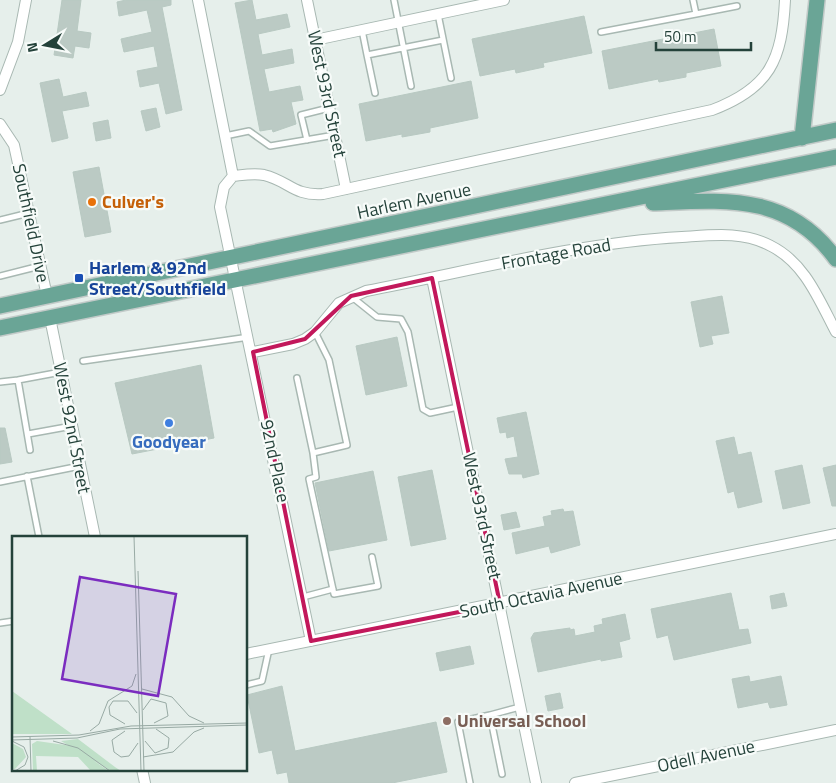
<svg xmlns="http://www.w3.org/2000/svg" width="836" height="783" viewBox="0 0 836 783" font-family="'Titillium Web',sans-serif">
<rect width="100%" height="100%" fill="#e6efeb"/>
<path fill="#bbcac4" stroke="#b8c9c2" d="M62,0H81L77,31L91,33L89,48L75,46L73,58L54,55Z
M126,0H171V5L162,7L182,110L166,114L159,83L140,87L137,71L158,67L154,46L124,52L121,39L152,32L147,10L119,16L117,2Z
M252,0L256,20L287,14L290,27L258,34L262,55L292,49L294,63L264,69L269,92L300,86L303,100L291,102L296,124L273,132L272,129L260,131L235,3Z
M584,16L592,53L543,63L544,67L516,73L515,69L480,76L472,39Z
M714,29L721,66L686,73V77L659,82L658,79L609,89L602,51Z
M59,79L63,97L86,92L89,106L62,111L68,138L52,142L40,83Z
M471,81L478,118L430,128V132L402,137V134L366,141L359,104Z
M156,108L160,127L146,131L141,111Z
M108,120L111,138L96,141L93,123Z
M99,167L111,232L85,237L73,172Z
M722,296L729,333L711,336L713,344L700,347L691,302Z
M397,337L407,386L366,395L356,346Z
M201,365L214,438L132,454L115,383Z
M526,412L539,474L523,478L522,474H509L505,459L518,457L514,436L507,438L506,432L500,433L497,418Z
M0,428H5L12,462L0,464Z
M734,437L738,455L751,452L762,502L738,508L734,491L728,493L716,441Z
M802,465L810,503L783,509L775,471Z
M836,465V506H832L823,468Z
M432,470L446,539L411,546L398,477Z
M373,471L387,540L329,551L315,483Z
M563,509L564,512L573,511L580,545L551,553L549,546L516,554L512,533L545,526L543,517L552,515L551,511Z
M516,512L520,527L504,530L501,515Z
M731,593L739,630L748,629L751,643L674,660L668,635L657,638L651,609Z
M784,593L787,606L772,609L770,596Z
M625,614L630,639L619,642L622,657L601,661V659L538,672L531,638L534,633L570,628V630L574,629L575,636L595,632L594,626L603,624L602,619Z
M470,646L474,664L440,671L436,653Z
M749,676L750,682L781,676L787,705L770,708L768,702L738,708L732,679Z
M282,686L295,751L436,722L447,772L392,783H289L287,772L277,774L272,750L259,753L247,695Z
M560,693L563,708L548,711L545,696Z"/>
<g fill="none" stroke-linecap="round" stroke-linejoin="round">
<defs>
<path id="service" d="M394,0L411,86
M693,0L696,14L737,6
M438,14L451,78
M362,30L367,55L443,40
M601,32L696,14
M367,55L375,93
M225,136L249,131L270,146L335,135
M307,140L301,115L329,108
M0,220L29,213
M0,276L40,266
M352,297L377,317L401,319L408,332L423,409L430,413L458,407
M83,361L249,337
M297,378L313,453L347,445L329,360L315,332
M18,380L61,372
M0,382L18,380L30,450
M28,434L72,426
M313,453L316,477L309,479L334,594L378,586L372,557
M27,476L39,537
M0,482L80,466
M303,597L333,589
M0,623L14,621
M246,685L262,681L269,649
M502,774L490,715L520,707
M470,783L458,722L490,715"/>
<path id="minor" d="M198,0L233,176L224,187L220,207L311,641
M307,0L346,189
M315,40L504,0
M0,90L18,42L26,0
M0,124L14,145L47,296
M233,176C243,175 254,173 264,175C289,181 293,196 323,194L712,110C770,88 782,60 785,0
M432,278L536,783
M50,318L95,537
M253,352L293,344L305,339L315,332L339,303L366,291C471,271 575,243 682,237C713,235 743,231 771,246C805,263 819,300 836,332
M246,654L836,534
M142,769L145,783
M575,783L836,730"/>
<path id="primary" d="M802,138L817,0
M653,203C726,200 788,193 836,259
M0,306L836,130
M0,328L836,157"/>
</defs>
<use href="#service" stroke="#a8b8b2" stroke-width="8"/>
<use href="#minor" stroke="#a8b8b2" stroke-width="12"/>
<use href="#primary" stroke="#c2cac8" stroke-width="18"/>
<use href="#service" stroke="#fff" stroke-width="5"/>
<use href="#minor" stroke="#fff" stroke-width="10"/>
<use href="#primary" stroke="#6aa596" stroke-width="15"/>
</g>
<path fill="none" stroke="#c2185b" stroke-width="4" stroke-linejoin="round" d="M432,278L500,604L311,641L253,352L305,339L351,296Z"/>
<circle fill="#e8710a" stroke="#f7fbf9" stroke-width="2" cx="92" cy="202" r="5"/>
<rect fill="#1a4fb4" stroke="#f7fbf9" stroke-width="2" x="74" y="273" width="10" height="10" rx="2.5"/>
<circle fill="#3f7fe0" stroke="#f7fbf9" stroke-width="2" cx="169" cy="423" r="5"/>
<circle fill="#8d6e63" stroke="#f7fbf9" stroke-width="2" cx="447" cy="721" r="5"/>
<g text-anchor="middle" stroke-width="4.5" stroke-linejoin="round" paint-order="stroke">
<g font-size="18" fill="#24423a" stroke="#f7fbf9">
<text transform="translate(327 94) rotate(78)" y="6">West 93rd Street</text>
<text transform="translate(414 201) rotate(-12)" y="6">Harlem Avenue</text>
<text transform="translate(31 223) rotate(78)" y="6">Southfield Drive</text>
<text transform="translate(556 254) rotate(-10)" y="6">Frontage Road</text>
<text transform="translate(72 428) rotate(79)" y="6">West 92nd Street</text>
<text transform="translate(275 461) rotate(78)" y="6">92nd Place</text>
<text transform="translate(482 516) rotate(78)" y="6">West 93rd Street</text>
<text transform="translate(541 595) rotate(-12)" y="6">South Octavia Avenue</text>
<text transform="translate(706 756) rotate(-12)" y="6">Odell Avenue</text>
</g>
<g font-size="18" font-weight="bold" fill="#c56008" stroke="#f7fbf9" text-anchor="start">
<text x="102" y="208">Culver's</text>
</g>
<g font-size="18" font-weight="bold" fill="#164399" stroke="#f7fbf9" text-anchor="start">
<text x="89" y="274">Harlem &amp; 92nd<tspan x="89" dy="21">Street/Southfield</tspan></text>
</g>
<g font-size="18" font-weight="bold" fill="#366cbe" stroke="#f7fbf9">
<text x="169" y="448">Goodyear</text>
</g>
<g font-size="18" font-weight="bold" fill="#785e54" stroke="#f7fbf9" text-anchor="start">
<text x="457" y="727">Universal School</text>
</g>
</g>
<g transform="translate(12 536)">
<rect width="235" height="235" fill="#e6efeb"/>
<path d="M0,155L60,198H0ZM66,203L103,231L109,235H99L49,205ZM25,205L60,210L97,235H79L66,221L24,220L25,235H21L20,208ZM0,207L11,213L14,221L3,233H0Z" fill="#bfe0c8"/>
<path fill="none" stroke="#98aaa4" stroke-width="1" d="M122,0L129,235M126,35L132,235M130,153L160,161L177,180L192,187M131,174L139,163L154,167L156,180L142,187M113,188L98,179L97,171L101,165H116L125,177M78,195L87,188L96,165L120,150L124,138M113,195L100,204L102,216L109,221L117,220L126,207M0,201L67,199L119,190L235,187M18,201L19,235M0,204L65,202L108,193L235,189M0,205L12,211L16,221L13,229L3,235M41,205L66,212L98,235M133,205L143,217L156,212L157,202L144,193M131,221L161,216L182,196L192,192"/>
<path fill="#7b2cbf" fill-opacity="0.15" stroke="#7b2cbf" stroke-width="2.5" d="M68,41L164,58L146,160L50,143Z"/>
<rect width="235" height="235" fill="none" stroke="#24423a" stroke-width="2.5"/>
</g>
<g transform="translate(45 45) rotate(260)" stroke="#f7fbf9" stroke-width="4" paint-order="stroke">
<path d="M0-4L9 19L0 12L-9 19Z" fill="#24423a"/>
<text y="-8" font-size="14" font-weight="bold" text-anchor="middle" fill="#24423a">N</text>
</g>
<path d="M656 42v8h95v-8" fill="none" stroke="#24423a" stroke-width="2.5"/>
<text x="664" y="42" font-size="15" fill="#24423a" stroke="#f7fbf9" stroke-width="4" paint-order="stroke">50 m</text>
</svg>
